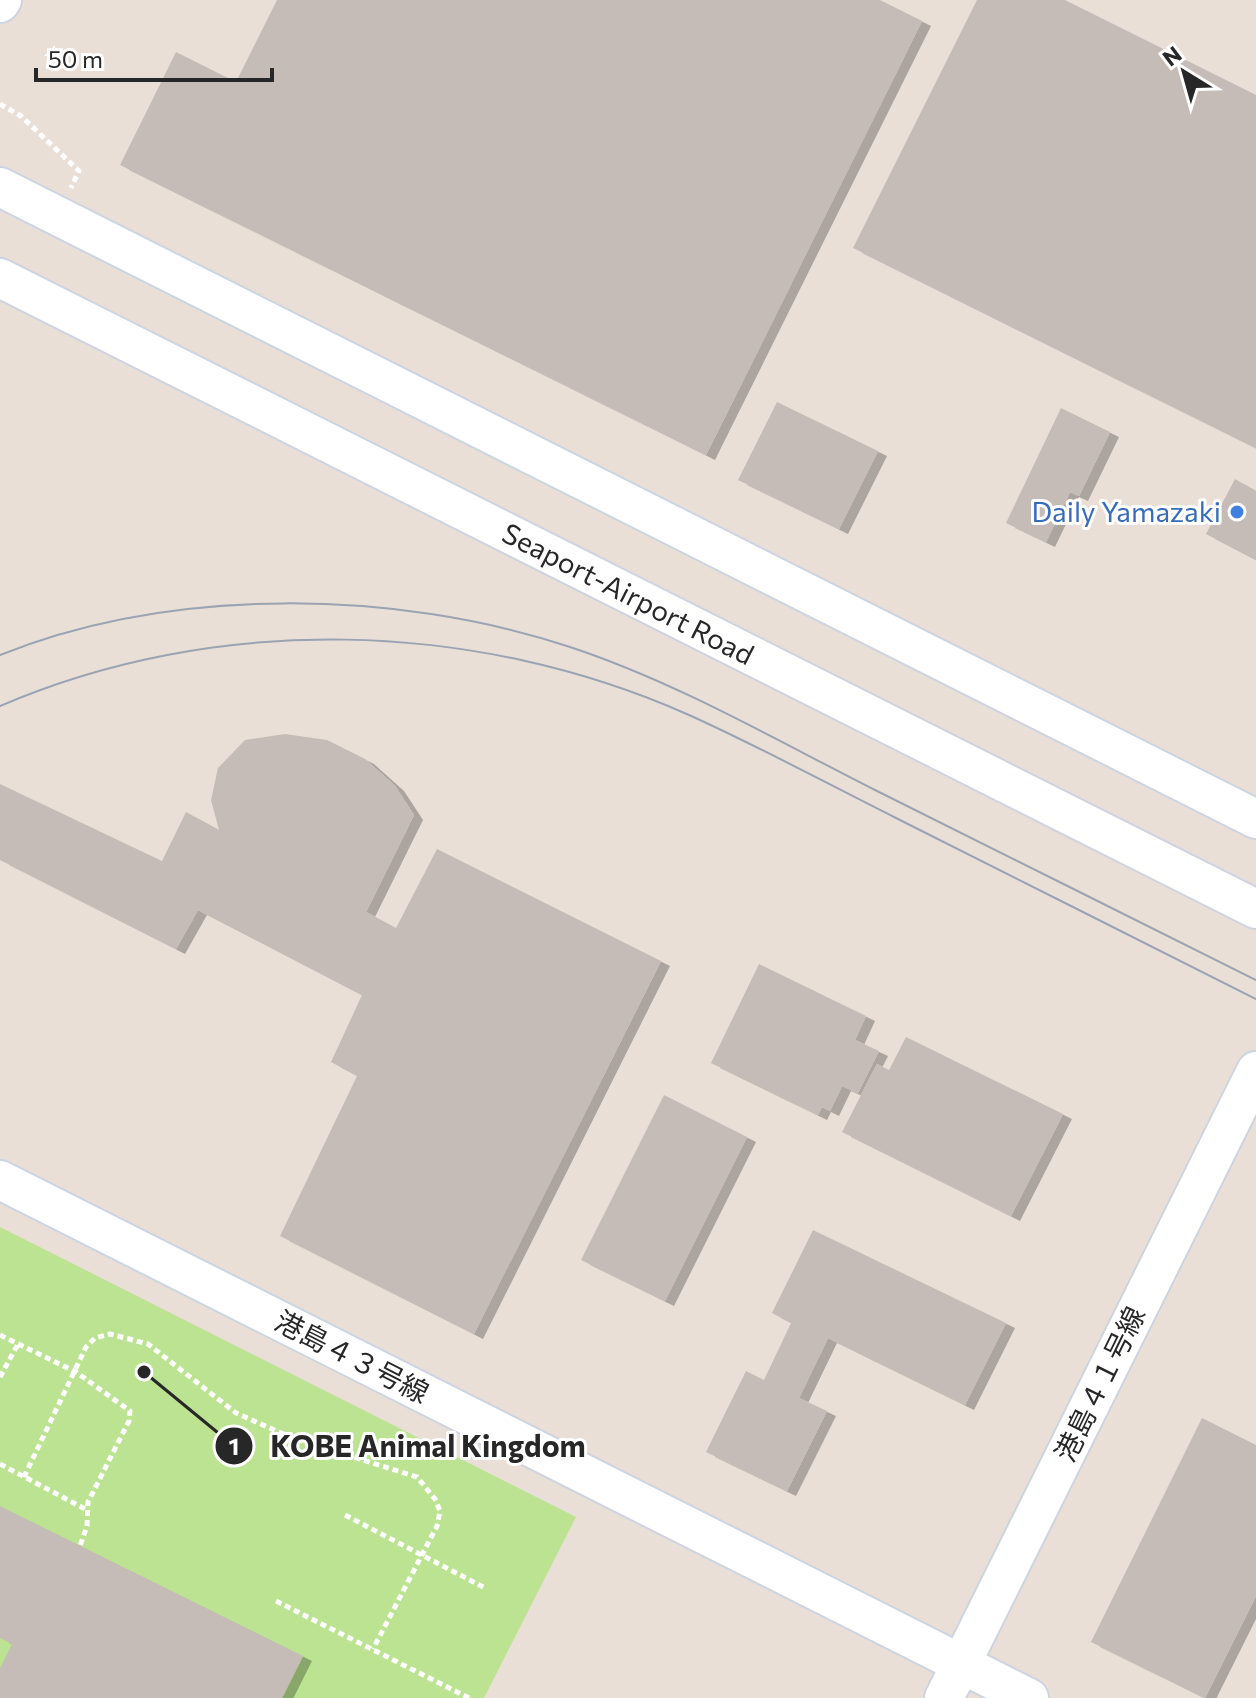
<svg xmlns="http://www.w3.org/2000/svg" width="1256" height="1698" viewBox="0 0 1256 1698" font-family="Commissioner,'Noto Sans JP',sans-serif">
<defs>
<filter id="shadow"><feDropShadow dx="9" dy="5" stdDeviation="0" flood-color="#0004"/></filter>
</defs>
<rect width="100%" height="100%" fill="#eadfd7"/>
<path fill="#bbe392" d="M0,1227L576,1517L484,1698H0Z"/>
<path fill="#c5bcb7" filter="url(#shadow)" d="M277,0H880L922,21L706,455L120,165L176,52L236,82Z
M977,0H1065L1256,95V448L853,248Z
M777,402L878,451L839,529L738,480Z
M1061,408L1110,432L1079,496L1070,492L1046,542L1006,523Z
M1235,479L1256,491V560L1206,534Z
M285,734L327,740L365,759L395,786L414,815L366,912L396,928L437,849L661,961L474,1334L280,1236L357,1076L331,1062L362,995L198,910L176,949L0,860V784L162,861L186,812L219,830L211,800L218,768L245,740Z
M759,964L866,1016L855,1040L879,1051L858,1093L842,1086L830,1111L822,1107L818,1115L711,1063Z
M906,1037L1063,1114L1011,1216L842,1132L877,1064L889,1070Z
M664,1095L747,1137L665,1301L581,1260Z
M813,1230L1006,1323L965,1405L828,1338L799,1398L827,1411L787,1491L706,1452L746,1371L764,1380L791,1323L772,1313Z
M1202,1418L1256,1445V1596L1205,1698L1091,1642Z
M0,1506L303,1656L282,1698H0V1668L12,1644L0,1638Z"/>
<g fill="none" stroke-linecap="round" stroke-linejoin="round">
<defs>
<path id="secondary" d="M0,3L2,0
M0,187L1256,819
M0,278L1256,909
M0,1180L1029,1698
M944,1698L1256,1071"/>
</defs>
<use href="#secondary" stroke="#cdd4e1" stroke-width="42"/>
<path stroke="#fff" stroke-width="5" stroke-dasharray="6 4" stroke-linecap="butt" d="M0,104L21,116L79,171L71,188
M0,1335L76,1372L130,1411L129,1421L88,1502L87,1526L80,1546
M0,1377L18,1344
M0,1464L87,1510
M24,1477L86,1347L95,1338L110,1334L148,1344L236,1413L290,1437L417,1477L435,1499L440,1511L437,1526L373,1649
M345,1515L487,1589
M276,1601L469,1698"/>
<use href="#secondary" stroke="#fff" stroke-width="38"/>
<path stroke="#9ba2b2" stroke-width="2" d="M0,655C172,586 395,589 570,647C676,682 776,740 875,790C1002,853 1129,917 1256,980
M0,706C216,613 474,619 689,715C758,746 826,783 894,817C1015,878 1135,938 1256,999"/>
</g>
<circle fill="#3f7fe0" stroke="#fff" stroke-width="3" cx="1237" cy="512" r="8"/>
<g text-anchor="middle" stroke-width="6" stroke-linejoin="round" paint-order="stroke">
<g font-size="28" fill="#366cbe" stroke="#fff" text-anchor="end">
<text x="1221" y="522">Daily Yamazaki</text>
</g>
<g font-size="28" fill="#272727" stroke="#fff">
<text transform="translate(628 594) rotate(27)" y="10">Seaport-Airport Road</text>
<text transform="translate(352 1357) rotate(27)" y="10">港島４３号線</text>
<text transform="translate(1100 1384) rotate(-64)" y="10">港島４１号線</text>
</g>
</g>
<path fill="none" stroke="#272727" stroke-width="3" d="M144 1372L234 1446"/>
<g fill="#272727" stroke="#fff" stroke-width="3">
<circle cx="144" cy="1372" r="8"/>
<circle cx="234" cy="1446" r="20"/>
</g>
<g font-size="24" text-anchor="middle" font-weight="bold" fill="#fff">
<text x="234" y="1455">1</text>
</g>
<g font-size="30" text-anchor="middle" font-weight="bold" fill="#272727" stroke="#fff" stroke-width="6" stroke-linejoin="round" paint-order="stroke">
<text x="428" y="1457">KOBE Animal Kingdom</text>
</g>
<g transform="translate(1184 72) rotate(323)" stroke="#ffffff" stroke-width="6" paint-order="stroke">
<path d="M0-6L14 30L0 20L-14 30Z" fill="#272727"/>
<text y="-12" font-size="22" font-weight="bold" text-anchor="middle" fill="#272727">N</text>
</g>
<path d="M36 68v12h236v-12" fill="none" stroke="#272727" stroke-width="4"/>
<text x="48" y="68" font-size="24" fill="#272727" stroke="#ffffff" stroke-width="6" paint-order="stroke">50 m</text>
</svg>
